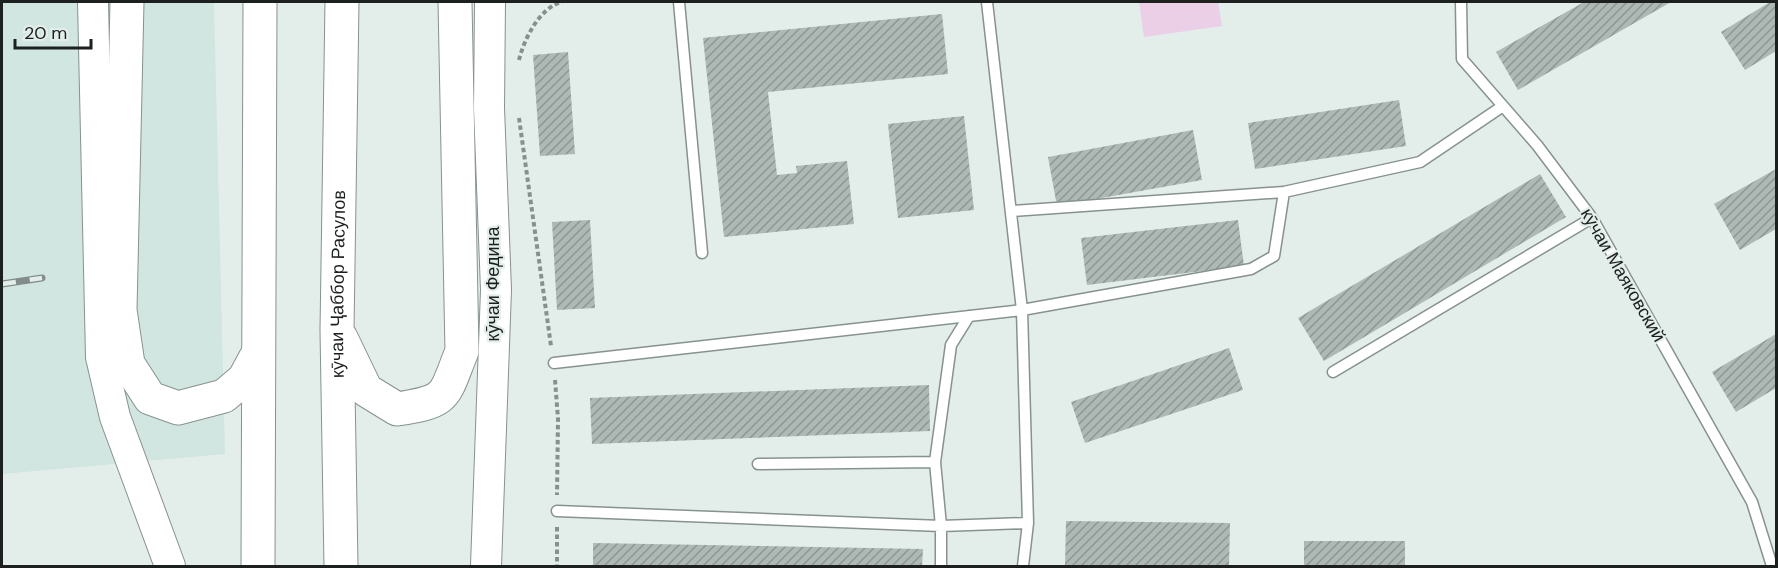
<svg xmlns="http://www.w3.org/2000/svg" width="1778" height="568" viewBox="0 0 1778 568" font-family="'DM Sans',sans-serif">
<defs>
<pattern id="building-hatch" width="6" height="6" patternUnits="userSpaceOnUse" patternTransform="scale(1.5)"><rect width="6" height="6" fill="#aeb9b6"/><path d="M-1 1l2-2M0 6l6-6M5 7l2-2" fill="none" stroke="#8d9693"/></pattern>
</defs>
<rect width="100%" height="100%" fill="#e3eeeb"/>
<path fill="#d1e6e0" d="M2,2H214L225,454L2,474Z"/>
<path fill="#eacfe6" d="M1139,2H1218L1222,26L1144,37Z"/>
<path fill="url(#building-hatch)" d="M1584,2H1671L1518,90L1496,52Z
M1770,2H1776V51L1745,70L1721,32Z
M942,14L948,74L768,92L777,175L797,173L796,166L847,161L854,224L724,237L703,38Z
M568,52L575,154L540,156L533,55Z
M1399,100L1406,146L1255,169L1248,123Z
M964,116L974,210L898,218L888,124Z
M1193,130L1202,180L1057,206L1048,157Z
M1776,169V229L1740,250L1714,204Z
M1540,174L1566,217L1324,361L1298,318Z
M590,220L595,308L557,310L552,222Z
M1238,220L1244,266L1087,285L1081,238Z
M1776,334V388L1736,412L1712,372Z
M1229,348L1243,390L1085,443L1071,402Z
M929,385L930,431L592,444L590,398Z
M1066,521L1230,523L1229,566H1065Z
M1304,541H1405V566H1304Z
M593,543L923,549L922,566H593Z"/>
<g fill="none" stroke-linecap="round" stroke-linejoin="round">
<defs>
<path id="lane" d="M679,2L702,253
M987,2L1022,310L1028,523L1023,566
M1461,2L1462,59L1537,145L1592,218L1752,502L1772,566
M1011,211L1284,192L1420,162L1503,106
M554,363L1022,310L1251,269L1274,256L1284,192
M1333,372L1592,218
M758,464L935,462
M557,511L941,526L1028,523
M941,566V526L935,462L951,345L969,316"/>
<path id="secondary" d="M93,2L101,357L115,417L170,566
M486,566L496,290L489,108L490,2"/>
<g id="primary">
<path d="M127,2L120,310L128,364L150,398L178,408L224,396L244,379L257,355"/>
<path d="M341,338L366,390L397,409C449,401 443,398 462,351L455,2"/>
<path d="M258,566L260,2"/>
<path id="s1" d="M341,566L337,330L342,2"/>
</g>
</defs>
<use href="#lane" stroke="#87928e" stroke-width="13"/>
<use href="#secondary" stroke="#87928e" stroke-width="32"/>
<use href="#primary" stroke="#87928e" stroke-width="35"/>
<path stroke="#88908e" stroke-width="4" stroke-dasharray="4.5 3" stroke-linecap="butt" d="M519,60C524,39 540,7 562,2
M519,118L551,346
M555,380L558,419L557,495
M557,527V566"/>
<use href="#lane" stroke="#fff" stroke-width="10"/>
<use href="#secondary" stroke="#fff" stroke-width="30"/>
<use href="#primary" stroke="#fff" stroke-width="33"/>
<defs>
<path id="rail" d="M2,284L42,278"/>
</defs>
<use href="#rail" stroke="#848c8a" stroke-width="7"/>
<use href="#rail" stroke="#e3eeeb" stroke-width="4.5" stroke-dasharray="14" stroke-linecap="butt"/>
</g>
<g text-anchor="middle" stroke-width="4.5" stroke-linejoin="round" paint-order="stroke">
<g font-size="18" fill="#1c201f" stroke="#e3eeeb">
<text transform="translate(1623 275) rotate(60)" y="6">кӯчаи Маяковский</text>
<text dy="6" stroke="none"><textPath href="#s1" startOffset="282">кӯчаи Ҷаббор Расулов</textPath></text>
<text transform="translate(493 284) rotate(-90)" y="6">кӯчаи Федина</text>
</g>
</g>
<rect width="1778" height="568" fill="none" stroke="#1c201f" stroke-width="6"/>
<path d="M15 39v9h76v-9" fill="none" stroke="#1c201f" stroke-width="3"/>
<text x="24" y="39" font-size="18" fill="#1c201f" stroke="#e3eeeb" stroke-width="4.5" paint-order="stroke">20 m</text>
</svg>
